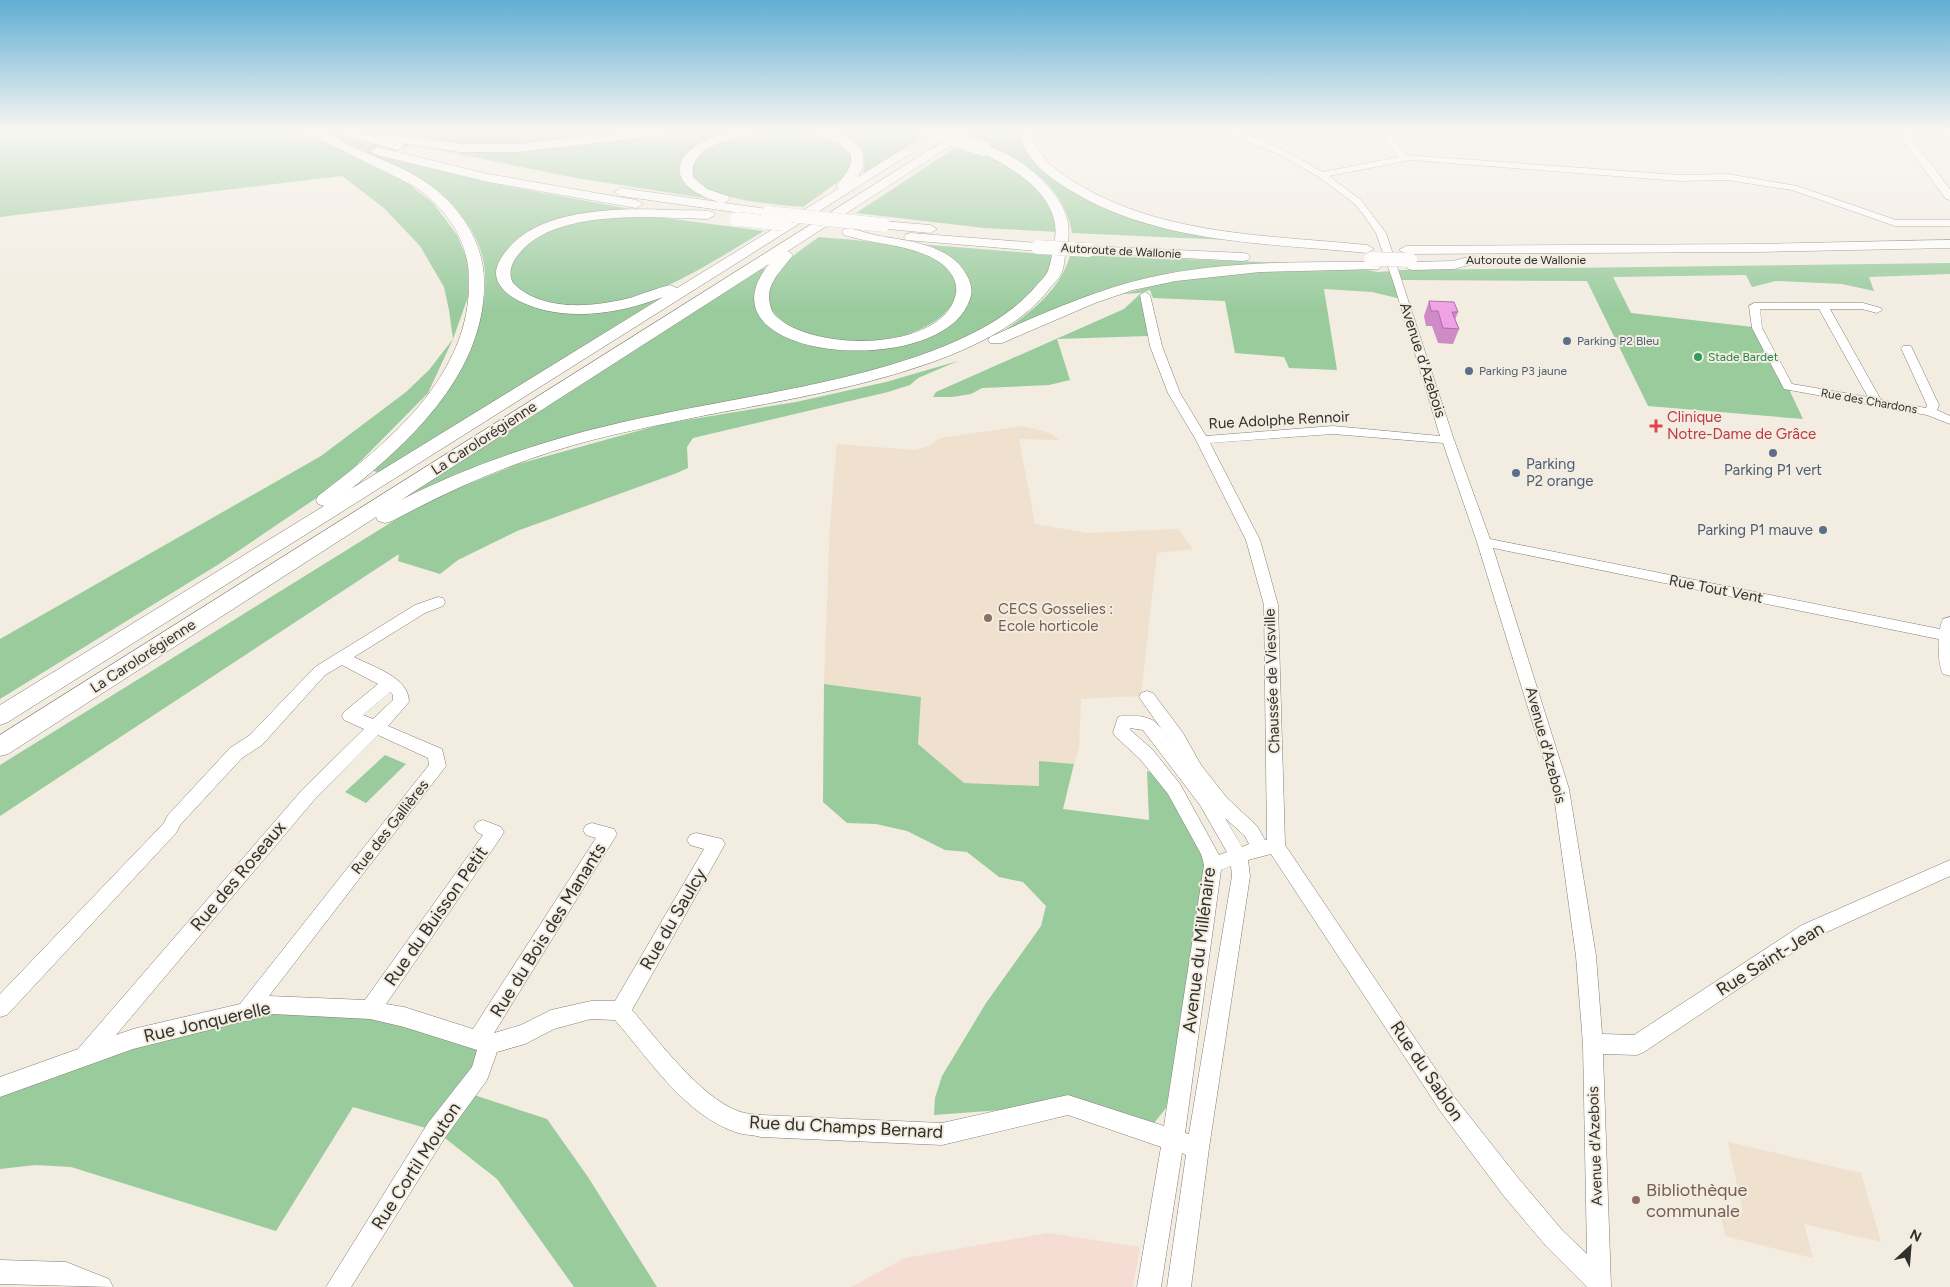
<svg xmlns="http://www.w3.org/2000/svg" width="1950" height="1287" viewBox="0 0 1950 1287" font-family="Figtree,sans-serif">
<rect width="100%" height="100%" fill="#f2ece1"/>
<path fill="#f5ddd4" d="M1048,1233L1140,1247L1133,1287H851L905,1258Z"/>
<path fill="#f0e0ce" d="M1023,426L1050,433L1059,440L1019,439L1035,524L1087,533L1178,529L1193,549L1157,553L1141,696L1081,699L1079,748L1074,764L1039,761V786L964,783L918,744L921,697L824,684L830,525L837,444L915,450L930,446L940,438Z
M1728,1142L1861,1173L1881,1242L1804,1224L1813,1258L1725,1236L1719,1207L1743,1213Z"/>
<path fill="#99cb9d" d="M0,130H639L542,143L505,146L463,145L423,140L382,157L500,185L641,211C624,211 607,211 591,214C567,217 498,240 497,270C495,314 582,314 611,309C630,306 648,300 667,294L378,473L372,470C391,453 409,436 426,416C461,374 501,303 479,246C463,203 419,176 379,159L369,163L405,181L433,203L457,235L468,261V297L453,339L428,393L340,482L219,564L0,699V639L321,456L406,392L429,370L453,339L449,310L444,287L420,246L384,208L342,176L0,217Z
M693,130H744L735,132L681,165L716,200L576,178L424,147L466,150L628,139Z
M790,130L813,133L834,139L853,154L849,174L803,207C780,205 704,200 693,177C692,173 693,166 693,162C699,156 704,150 711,146C734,133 764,131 790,130Z
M824,130H910L928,134L865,172L863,171C871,144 846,135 824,130Z
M982,130H1022L1024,142L1038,163L1131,216L1272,242L1072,233C1064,181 1015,156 970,138Z
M961,144C992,155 1038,177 1052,209C1055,216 1056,225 1058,232L984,228L856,213Z
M658,217L764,231C718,258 671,291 618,302C586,308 532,312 512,281C506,272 508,265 514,258C524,245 537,235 553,229C587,216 623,217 658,217Z
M819,237C855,241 939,241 955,281C959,293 954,303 946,312C925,334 887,341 858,342C822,343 739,321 778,271C789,257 805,247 819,237Z
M906,243L1056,255C1050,268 1043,283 1032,293C982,342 913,361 848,377C765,397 679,408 596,429C530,445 468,468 408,498L405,497L763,268L767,270L756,293V305L762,317L772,327L789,336L863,348L940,328L965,276Z
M1070,255L1317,264L1191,271L998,335C1027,315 1060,292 1070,255Z
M1950,263V274L1869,277L1874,291L1842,284L1776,281L1752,287L1746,275L1613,277L1631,313L1753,327L1788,387L1803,419L1648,406L1587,281L1400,280L1399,270Z
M1358,268L1378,272L1391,271L1401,299L1372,292L1324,289L1337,370L1289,368L1284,357L1235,353L1225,301L1153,298L1150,290L1141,293L1123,294L1170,281L1289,269Z
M1140,294L1148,336L1057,339L1070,380L1049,385L982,388L971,394L952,397H933L936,392L1124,309Z
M958,361L918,378L910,385L888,392L693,438L687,447L688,468L677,473L517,531L458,560L440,574L398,561L399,554L0,816V765L424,502L518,464L663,424L796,402L886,382Z
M824,684L921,697L918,744L964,783L1039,786V761L1074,764L1063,809L1149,820L1147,771L1167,780L1211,873L1166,1108L1151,1127L1068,1105L934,1115L935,1098L942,1076L986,1003L1041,926L1046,906L1023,882L999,877L967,852L945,850L907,831L876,824L847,823L823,802Z
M385,755L406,764L366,803L345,792Z
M282,1006L370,1010L489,1044L474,1095L547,1119L588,1177L657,1287H574L497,1179L436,1131L353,1107L276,1231L71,1167L35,1165L0,1169V1083Z"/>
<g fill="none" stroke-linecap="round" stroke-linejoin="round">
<defs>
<path id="minor" d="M1220,130C1251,130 1296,157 1323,172L1398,157L1378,130H1386L1406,155L1679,175L1727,174L1797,186L1896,220H1950V226H1895L1792,190L1727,180L1679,181L1410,160L1329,176L1361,200L1386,233L1454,440L1490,539L1950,631V641H1948L1493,548L1569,789L1596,956L1602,1034L1634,1035L1802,925L1950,860V876L1816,937L1644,1052L1637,1055L1603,1054L1611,1287H1587L1546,1246L1503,1195L1441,1112L1271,854L1248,860L1250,876L1209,1148L1191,1287H1167L1186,1155L1182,1153L1161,1287H1137L1161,1147L1068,1115L942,1145L761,1137C754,1135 746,1135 738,1133C685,1116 650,1060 615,1020L591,1019L554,1029L525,1044L497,1052L487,1080L444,1139L351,1287H326L428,1123L472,1067L477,1050L404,1027L370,1019L273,1014L133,1049L0,1097V1077L78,1049L302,790L364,729L344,720L342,716L344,712L378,684L342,665L325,675L262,745L242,758L180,825L176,833L7,1015L0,1017V994L164,823L168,815L230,748L250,735L315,667L415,605L438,597L443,598L445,602L443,606L425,613L354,657C373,667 409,677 409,702L388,726L442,749L446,766L269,996L365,1000L483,835L477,832L474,827L477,822L483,820L501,827L504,832L501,837L386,1004L404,1007L473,1029L596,838L586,835L583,830L586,825L592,823L614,829L617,834L494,1033L521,1025L551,1010L591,1001H615L704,849L690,845L687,840L690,835L696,833L722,839L725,844L632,1010C658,1040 700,1097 738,1111C745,1114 753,1114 761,1115L942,1123L1068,1095L1164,1126L1204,865L1201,854L1168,794L1140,759L1115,736L1113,732L1118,717C1127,714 1147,716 1154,721C1161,727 1167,737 1172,744L1139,697L1141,693L1147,691L1153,693L1183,733L1201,765L1227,798L1257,826L1265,840H1267L1264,605L1246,540L1196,440L1168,393L1150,346L1140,295L1145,292L1150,295L1162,346L1180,393L1206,436L1333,426L1440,436L1393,281L1376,233L1366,218L1355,204L1319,177L1280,155ZM1333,434L1443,443L1477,542L1553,789L1576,956L1583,1044L1587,1254L1562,1230L1519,1179L1455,1098L1285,845L1278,605L1260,540L1210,443ZM390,692L393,695V700L373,719L363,715ZM1130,728L1143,730L1200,805L1227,852L1219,855L1180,784L1152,749L1130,730ZM378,735L428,758L429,765L240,1004L133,1029L116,1035L314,800ZM1225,818L1245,836L1249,844L1242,847ZM1231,866L1232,876L1189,1134L1185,1133L1221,870Z
M1754,303H1863L1881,308L1882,310L1877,313L1862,309H1830L1881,400L1926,408L1927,405L1901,348L1903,346H1911L1939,405L1937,410L1950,416V424L1927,415L1784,389L1752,328L1749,306ZM1760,309H1819L1868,397L1792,384L1762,328Z
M0,1260L66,1262L109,1279L113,1287L0,1284Z"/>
<path id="major" d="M1899,130H1909L1914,142L1950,189V200L1946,199L1904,142Z
M1950,617V676L1943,674C1937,663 1937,631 1943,619Z"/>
<path id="highway" d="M297,130H316L340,137L341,141C372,157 408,167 435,189C463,211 483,244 484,279C487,368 416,437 351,489L663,297C617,315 556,324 512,297C505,292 496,284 496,273C496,265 502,256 507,250C541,206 626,208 675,210C687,211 701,209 713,212L715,215L708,219C655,218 554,207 518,255C511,263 508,274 513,283C543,313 596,307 633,297C645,293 657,288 670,285L677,288L838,189L836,186C844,175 852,170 851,155L840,144L805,133L803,130C810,130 817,129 823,130C849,132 875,151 858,177L903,149L907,148L913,152L8,722L0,725V705L324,506L318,504L316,500L318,496C388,443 471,376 469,280C469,240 446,208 414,186L319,139L299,133Z
M332,130H352L377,137L383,133L461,144H518L643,130H680L674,134L518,152H461L402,143L404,146L398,150L334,133Z
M736,130H763L761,133C737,139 689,143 693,177L707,189L728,196L730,199L724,203L774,210L776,213L774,216L769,217L621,196L614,192L621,188L719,202C692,195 661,173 693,148C705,139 721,134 736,130Z
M961,130H975L788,251L793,255C779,274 761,287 773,313C807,353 945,353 956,293C958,282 951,271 942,264C915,244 875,245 844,235L842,232L844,229L849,228C858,230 866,233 875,235C905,241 949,243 966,274C971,282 973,290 970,299C944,382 691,361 769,264L401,500C460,470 522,448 586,431C633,419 680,410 728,401C817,384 976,358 1036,286C1039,282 1044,278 1047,273C1051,265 1052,253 1054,244C1065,198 1014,168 980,152L978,149L980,146L984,145C1014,153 1046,178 1061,204C1071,222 1070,238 1065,256C1064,262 1064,269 1061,274C1058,280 1051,286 1047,292C983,371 799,397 702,416C659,425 616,433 574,445C510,463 450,490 392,521L385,523L378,521L376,517L8,754L0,756V735Z
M1019,130H1031C1036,156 1055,170 1076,183C1163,236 1269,235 1367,245L1374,249L1367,253C1267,243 1156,244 1068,189C1045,175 1024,158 1019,130Z
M377,147L488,174L636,200L643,204L636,208L488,182L373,154L371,151Z
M883,221L930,225L937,229L930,233L878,228L876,225Z
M911,233L1038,243L1045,247L1038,251L906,240L904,237L906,234Z
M1950,240V248L1757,252L1406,254L1399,250L1406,246L1757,244Z
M1088,246L1243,253L1248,254L1250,257L1248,260L1243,261L1083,253L1081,250L1083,247Z
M1472,256L1477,257L1479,260L1477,263L1454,269L1413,270L1408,269L1406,266L1408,263L1413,262L1453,261Z
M1374,262L1379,263L1381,266L1379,269L1260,272L1176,281L1133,290L1095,303L1002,343H990L988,340L990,337C1041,314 1092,291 1147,278C1221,261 1298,262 1374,262Z"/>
</defs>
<use href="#minor" stroke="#837e75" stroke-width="1"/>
<use href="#major" stroke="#837e75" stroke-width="1"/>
<use href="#highway" stroke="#837e75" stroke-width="1"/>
<use href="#minor" fill="#fff" fill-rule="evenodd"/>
<use href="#major" fill="#fff" fill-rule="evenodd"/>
<use href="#highway" fill="#fff" fill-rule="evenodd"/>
<defs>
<path id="highway-bridge" d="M926,130L984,149
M769,213L883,225
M737,219L784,224
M1038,247L1088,250
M1371,259L1410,260"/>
</defs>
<use href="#highway-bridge" stroke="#837e75" stroke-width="14" stroke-linecap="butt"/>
<use href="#highway-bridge" stroke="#fff" stroke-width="14"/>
</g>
<path fill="#ce8bc6" d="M1429,301L1458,312L1455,320L1459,329L1453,344L1438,343L1432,326H1426L1424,316Z"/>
<path fill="#efa2e6" stroke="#a771a1" d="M1429,301L1454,302L1458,312H1452L1459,329L1443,328L1438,311H1431Z"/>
<linearGradient id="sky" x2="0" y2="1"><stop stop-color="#60aed4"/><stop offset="0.42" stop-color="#f9f6f2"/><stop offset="1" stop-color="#f9f6f2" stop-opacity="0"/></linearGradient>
<rect width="1950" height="310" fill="url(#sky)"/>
<g fill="#5c6f8a" stroke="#f2ece1" stroke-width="2">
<circle cx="1567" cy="341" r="5"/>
<circle cx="1469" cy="371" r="5"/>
<circle cx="1773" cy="453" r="5"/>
<circle cx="1516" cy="473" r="5"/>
<circle cx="1823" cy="530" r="5"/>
</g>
<circle fill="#2e9e5b" stroke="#f2ece1" stroke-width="2" cx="1698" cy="357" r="5"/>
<path fill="#e0444e" stroke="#f2ece1" stroke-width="2" d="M1653.5 418.5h5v5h5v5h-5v5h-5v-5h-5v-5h5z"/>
<g fill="#8d6e63" stroke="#f2ece1" stroke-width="2">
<circle cx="988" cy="618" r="5"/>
<circle cx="1636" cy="1200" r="5"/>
</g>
<g text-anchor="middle" stroke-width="4" stroke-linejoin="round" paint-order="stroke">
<g font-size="12" fill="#32302c" stroke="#f2ece1">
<text transform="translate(1121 251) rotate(3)" y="4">Autoroute de Wallonie</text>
<text x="1526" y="264">Autoroute de Wallonie</text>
<text transform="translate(1869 401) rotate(10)" y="4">Rue des Chardons</text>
</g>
<g font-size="12" fill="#4e5e75" stroke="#f2ece1" text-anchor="start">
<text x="1577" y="345">Parking P2 Bleu</text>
<text x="1479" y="375">Parking P3 jaune</text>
</g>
<g font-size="12" fill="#27864d" stroke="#f2ece1" text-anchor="start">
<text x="1708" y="361">Stade Bardet</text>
</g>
<g font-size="15" fill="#32302c" stroke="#f2ece1">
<text transform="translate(1423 360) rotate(72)" y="5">Avenue d'Azebois</text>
<text transform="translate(1279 420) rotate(-3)" y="5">Rue Adolphe Rennoir</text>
<text transform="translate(484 438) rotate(-33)" y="5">La Carolorégienne</text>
<text transform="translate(1716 589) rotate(11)" y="5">Rue Tout Vent</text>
<text transform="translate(143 656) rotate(-33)" y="5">La Carolorégienne</text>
<text transform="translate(1272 681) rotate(-92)" y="5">Chaussée de Viesville</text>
<text transform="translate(1546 745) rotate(75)" y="5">Avenue d'Azebois</text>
<text transform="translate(390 827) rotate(-52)" y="5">Rue des Gallières</text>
<text transform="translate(1595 1146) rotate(-92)" y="5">Avenue d'Azebois</text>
</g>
<g font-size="15" fill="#be3a42" stroke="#f2ece1" text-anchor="start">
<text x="1667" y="422">Clinique<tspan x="1667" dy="17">Notre-Dame de Grâce</tspan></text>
</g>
<g font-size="15" fill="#4e5e75" stroke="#f2ece1" text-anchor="start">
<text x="1526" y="469">Parking<tspan x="1526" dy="17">P2 orange</tspan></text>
<text x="1773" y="475" text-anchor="middle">Parking P1 vert</text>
<text x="1813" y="535" text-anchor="end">Parking P1 mauve</text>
</g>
<g font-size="15" fill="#785e54" stroke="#f2ece1" text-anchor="start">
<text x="998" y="614">CECS Gosselies :<tspan x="998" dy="17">Ecole horticole</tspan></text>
</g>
<g font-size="18" fill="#32302c" stroke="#f2ece1">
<text transform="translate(238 876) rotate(-50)" y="6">Rue des Roseaux</text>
<text transform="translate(436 916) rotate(-55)" y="6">Rue du Buisson Petit</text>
<text transform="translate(673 919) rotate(-60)" y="6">Rue du Saulcy</text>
<text transform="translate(548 930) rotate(-58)" y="6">Rue du Bois des Manants</text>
<text transform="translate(1199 950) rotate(-83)" y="6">Avenue du Millénaire</text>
<text transform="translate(1770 959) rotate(-32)" y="6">Rue Saint-Jean</text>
<text transform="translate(207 1022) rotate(-13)" y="6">Rue Jonquerelle</text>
<text transform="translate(1427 1071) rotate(56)" y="6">Rue du Sablon</text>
<text transform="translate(846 1127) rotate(3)" y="6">Rue du Champs Bernard</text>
<text transform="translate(416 1166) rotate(-57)" y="6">Rue Cortil Mouton</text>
</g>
<g font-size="18" fill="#785e54" stroke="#f2ece1" text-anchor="start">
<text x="1646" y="1196">Bibliothèque<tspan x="1646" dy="21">communale</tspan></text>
</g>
</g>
<g transform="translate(1910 1247) rotate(26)" stroke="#f2ece1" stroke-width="4" paint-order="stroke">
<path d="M0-4L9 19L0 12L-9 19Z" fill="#32302c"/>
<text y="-8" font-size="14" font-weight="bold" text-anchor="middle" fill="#32302c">N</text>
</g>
</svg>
